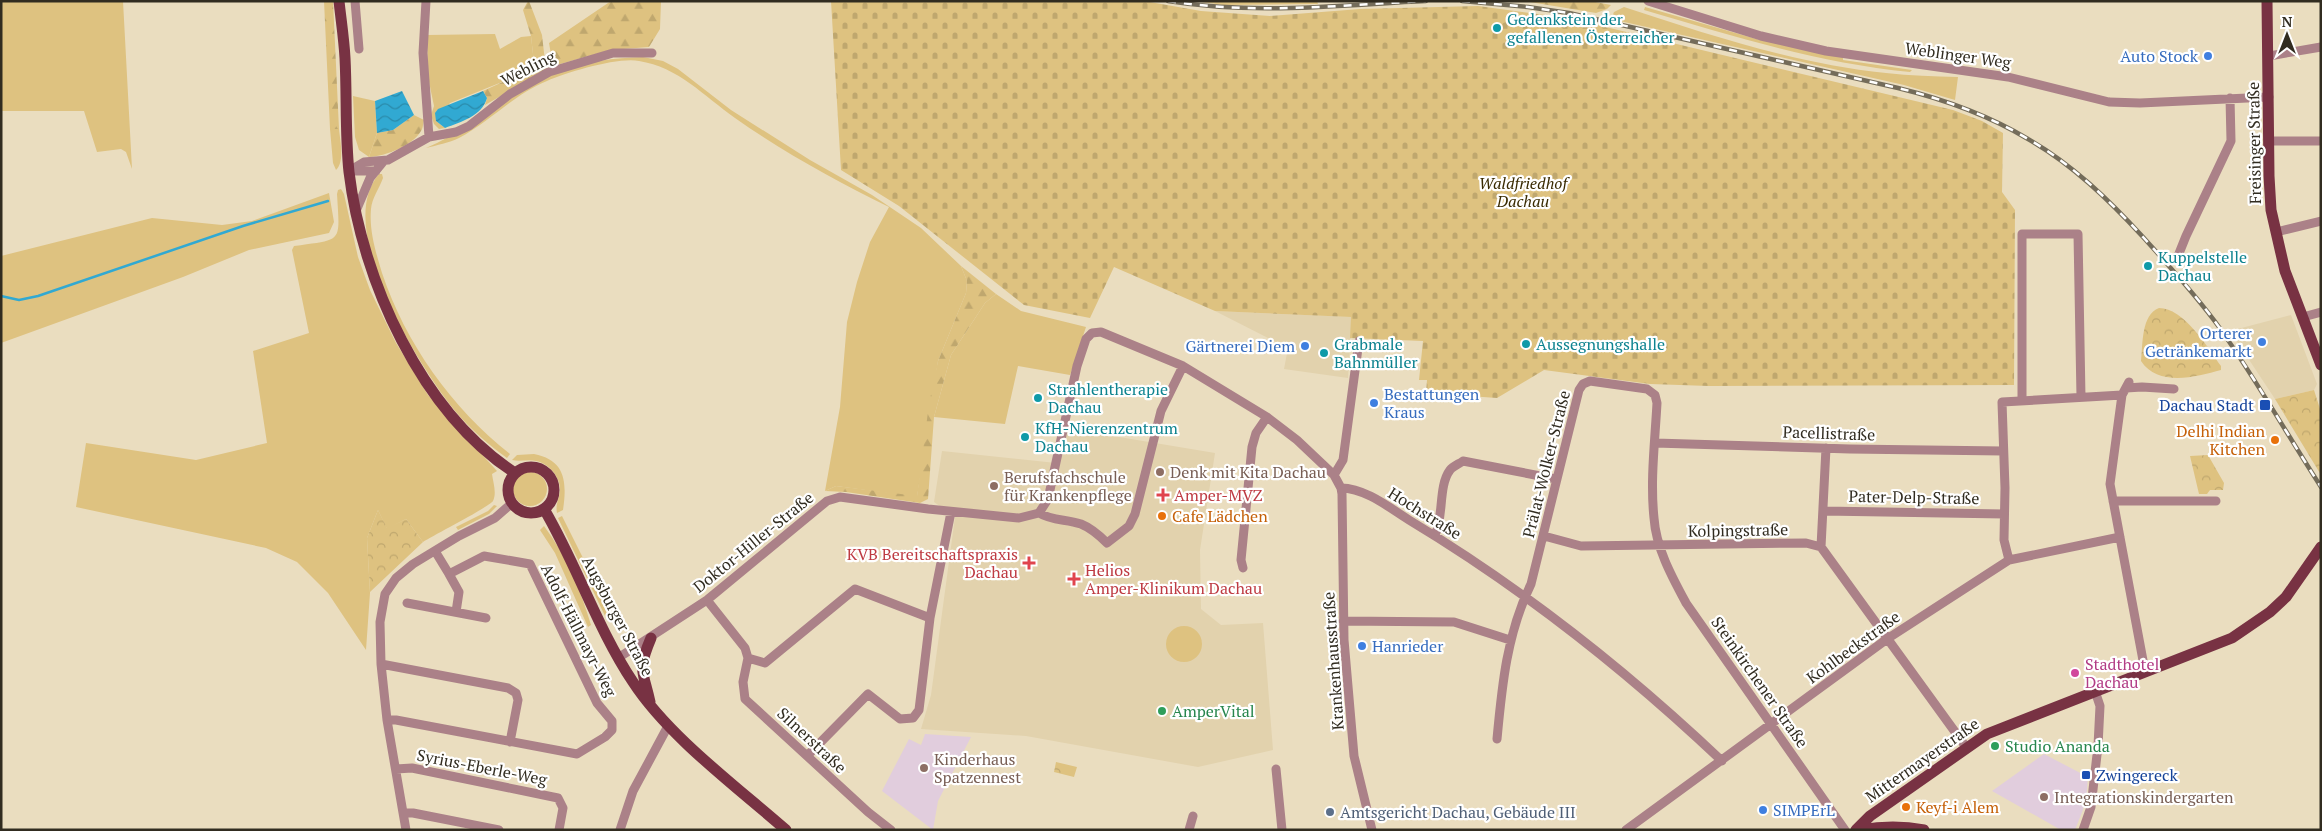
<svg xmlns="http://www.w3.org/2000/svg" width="2322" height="831" viewBox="0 0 2322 831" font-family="'PT Serif',serif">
<defs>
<pattern id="forest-firs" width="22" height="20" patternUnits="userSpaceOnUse" patternTransform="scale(1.25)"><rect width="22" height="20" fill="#dec280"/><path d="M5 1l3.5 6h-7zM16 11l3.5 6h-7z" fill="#bfa76e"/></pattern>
<pattern id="cemetery-stones" width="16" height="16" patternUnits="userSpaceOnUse" patternTransform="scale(1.25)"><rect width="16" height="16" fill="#dec280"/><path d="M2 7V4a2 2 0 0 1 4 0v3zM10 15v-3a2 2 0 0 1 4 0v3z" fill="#bfa76e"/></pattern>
<pattern id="park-crowns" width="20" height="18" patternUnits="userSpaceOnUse" patternTransform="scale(1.25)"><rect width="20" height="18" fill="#dec280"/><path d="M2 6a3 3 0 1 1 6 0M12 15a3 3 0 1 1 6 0" fill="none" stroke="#bfa76e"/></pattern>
<pattern id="water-waves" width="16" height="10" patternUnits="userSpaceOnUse" patternTransform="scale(1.25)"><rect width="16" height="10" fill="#31a9d2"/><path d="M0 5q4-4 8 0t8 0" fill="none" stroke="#2a8aaa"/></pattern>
</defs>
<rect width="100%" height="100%" fill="#eaddbf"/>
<path fill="#e2d2ad" d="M1215,311L1352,317L1348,378L1284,369L1288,348Z
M2291,315L2317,384L2314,390L2275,399L2230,331Z
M1065,428L1215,453L1200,550L1201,609L1221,625L1263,623L1273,750L1198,767L1026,736L921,729L931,695L955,517L934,502L942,451L1056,463Z"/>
<path fill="#e1cddd" d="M925,734L971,737L938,801L933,830L882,791L909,739L921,745Z
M2044,754L2088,777L2086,802L2075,830H2061L1992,791Z"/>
<path fill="#dec280" d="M1,1H123L132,169L126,152L121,149L97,152L84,111H1Z
M1195,1H1317L1318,4L1223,5Z
M1624,7C1709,35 1797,64 1886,73C1910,76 1934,76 1958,77L1955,100L1904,85L1611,19L1614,12Z
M1645,7L1760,40L1843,57V60L1912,70L1910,72C1818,63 1732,36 1644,10Z
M495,34L500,49L521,37L531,36L534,63L507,80L450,103L436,121L445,128L439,129L434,124L431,115L434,106L428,77L427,35Z
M643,57L663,61L678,69L731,110L810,160L872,195L921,228L961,266L967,281L966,293L938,361L917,497L836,486L825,491L840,407L847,322L857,282L870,242L889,207C836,181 783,152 735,118C704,96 678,67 639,61C618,57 568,72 547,81C514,94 490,122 459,138C449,143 437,145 426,148C472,128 510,93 556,73C583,61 615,58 643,57Z
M353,96L375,101L377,133L369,157L359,150L355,137Z
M330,129H339C340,140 345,162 336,170L333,163Z
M379,174H382L383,178C379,189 372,198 371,209C369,231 376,253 382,273C406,344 451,407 510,454L507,458C489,445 470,429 456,412C419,367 332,228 379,174Z
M341,189L344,194L358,257L370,290L396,343L428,395L497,471L492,474C493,482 497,493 493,501C489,507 434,535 423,542L406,519L387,529L378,510L367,538L370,593L366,650L328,593L297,562L266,548L76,507L86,443L196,460L267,443L253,351L309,333L292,250L294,246C343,239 340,244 337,194L338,190Z
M329,193L334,222L329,233L249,250L183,277L1,343V256L152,218L222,225L252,221Z
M996,294L1021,311L1086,327L1070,375L1018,366L1005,424L934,417L951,355L985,303Z
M534,454C566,460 567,483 563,510L557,513C555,504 560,498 560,489C560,476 548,463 536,461C528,459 520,462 512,460L517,455Z
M513 489a17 17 0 1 1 34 0a17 17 0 1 1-34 0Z
M494,505L497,506L489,514L458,530L456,527L488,511Z
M562,516L612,616L606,618L558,518Z
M544,526C566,555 581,591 591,625L588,627L555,553L540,530Z
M1166 644a18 18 0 1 1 36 0a18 18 0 1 1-36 0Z"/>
<path fill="url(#forest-firs)" d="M324,1H333L339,129H330Z
M528,1H529L542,35L546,70L485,105L487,98L483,91L507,80L534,63L531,36L523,10Z
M611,1H661L660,29L649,47L610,50L553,66L549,43Z
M1524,1H1590L1611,5L1607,9L1596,13Z
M414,115L424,120C423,123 423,129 421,131C412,146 386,156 369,157L377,133L393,130Z
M961,266L996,294L985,303L951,355L934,417L928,499L920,503L846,492L825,491L836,486L917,496L929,404L938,361L966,293L967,281Z"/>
<path fill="url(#cemetery-stones)" d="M831,1H1144L1201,11L1270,16L1360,9L1478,6L1568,18L1953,110L1982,121L2003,133L2002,192L2015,210L2014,385L1709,386L1650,384L1544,370L1497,398L1426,393L1427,380H1419L1423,341L1350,338L1351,317L1215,311L1114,267L1090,318L1024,305L899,206L841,170Z"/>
<path fill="url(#park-crowns)" d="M2159,308C2184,308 2208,348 2221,366V370C2196,377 2158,387 2141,361C2143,344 2141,315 2159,308Z
M2314,390L2321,412V475L2275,399Z
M2208,455L2224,483L2223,490H2210L2207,494H2199L2190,456Z
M378,510L387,528L406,519L423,542L370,592L367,538Z
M1056,762L1077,767L1074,777L1054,772Z"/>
<path fill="url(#water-waves)" d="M402,91L414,115L393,130L377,133L375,101Z
M483,91L487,98C482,116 461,122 445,128L436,121L435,113L438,109Z"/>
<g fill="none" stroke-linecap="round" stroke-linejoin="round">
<path stroke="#31a9d2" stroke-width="2.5" d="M1,296L19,300L38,296L243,226L328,201"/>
<path stroke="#ab8188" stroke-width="9" d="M355,1L359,49
M426,1L423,53L429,137
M1648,1L1761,36L1826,51L2008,77L2109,102L2140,103L2269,97
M2269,56L2321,47
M2269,141H2321
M349,171L364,162L388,160L429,137L456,132L469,126L510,94L549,72L613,53H652
M349,171H376
M356,211L370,178L383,162
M2276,232L2321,221
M2179,261L2178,256L2186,236L2231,141L2230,98
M2303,317L2321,312
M2129,382L2122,395L2110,484L2145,671
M2126,388L2142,387L2174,389
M2022,400V234H2078L2081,397
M1655,443L1850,449L2003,451
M1334,475L1343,460L1359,341
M1341,488C1365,488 1390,508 1409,520C1522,588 1627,671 1722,761
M2113,501H2216
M1824,511L2004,514
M1039,513C1052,521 1066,519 1081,524C1091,528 1099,535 1107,543L1129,526L1135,514L1161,411L1183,366
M1435,535C1444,517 1438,486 1450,470C1453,466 1459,464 1463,461L1556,479
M1544,536L1581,546L1806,543L1821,547L1966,747
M1821,547L1826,448
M2009,560L2004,540L2005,488L2002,402L2122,395
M1243,568L1241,560L1252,447L1256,433L1267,417
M449,574L459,592L456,612
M707,600L745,648L748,658
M407,603L486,618
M1343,621L1454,622L1510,640
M618,658L707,600L827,501L840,497L928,509L1019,518L1039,513L1048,499L1077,366L1086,339L1092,333L1101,332L1183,366L1267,417L1297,440L1334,475L1341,488L1342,494L1344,640L1354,756L1372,830
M748,658L743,682L745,699L868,812L891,830
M748,658L765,663L855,589L930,618
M381,664L508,688L516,693L518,700L510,742
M387,720H396L577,754L605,737L612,730V721L597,703L530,564L484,556L449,574L435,551
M1497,739C1502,685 1507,633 1531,584L1579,390L1583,384L1590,381L1647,389L1655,395L1657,403C1655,441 1650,480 1654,518C1656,548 1672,577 1686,603L1845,830
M807,756L868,694L900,719L913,718L919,710L930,618L951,512
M396,769L412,768L558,798L563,808L559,830
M1276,769L1282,830
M403,813H413L499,830
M406,830L387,720L381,664L380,622L385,594L396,578L413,564L459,536L495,518L512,503
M620,830L633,791L668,726
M1189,830L1193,816
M1626,830L1887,639L2009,560L2120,537
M2083,830L2091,807L2098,746L2100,706L2095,691"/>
<path stroke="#783243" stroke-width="11" d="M339,1C341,20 344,39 345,58C347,96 345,134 349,172C362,280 421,412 515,473
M2267,1L2269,176L2271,210L2285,271L2321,365
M508 490a23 23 0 1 1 46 0a23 23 0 1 1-46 0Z
M544,509C577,565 597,628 633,682C668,736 737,787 786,830
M650,702C643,670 637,671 651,638
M1856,830L1870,816L1987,734L2232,638L2270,612L2286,597L2321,547
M1861,830C1882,826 1904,826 1924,830"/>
<defs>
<path id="rail" d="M1168,1C1255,15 1340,5 1426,1
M1462,1L1528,7L1569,13L1898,88C1943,99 1988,115 2028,139C2072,164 2109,200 2143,237C2169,266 2196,295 2219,327C2255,378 2287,434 2321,487"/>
</defs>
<use href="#rail" stroke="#746c5a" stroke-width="4.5"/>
<use href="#rail" stroke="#fff" stroke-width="2.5" stroke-dasharray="8" stroke-linecap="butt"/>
</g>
<g fill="#0f9aa8" stroke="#fff" stroke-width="2">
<circle cx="1497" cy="28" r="5"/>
<circle cx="2148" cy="266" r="5"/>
<circle cx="1526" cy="344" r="5"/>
<circle cx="1324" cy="353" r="5"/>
<circle cx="1038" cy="398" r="5"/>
<circle cx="1025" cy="437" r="5"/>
</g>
<g fill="#3f7fe0" stroke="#fff" stroke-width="2">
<circle cx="2208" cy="56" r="5"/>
<circle cx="2262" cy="342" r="5"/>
<circle cx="1305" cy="346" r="5"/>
<circle cx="1374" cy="403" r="5"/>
<circle cx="1362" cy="646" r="5"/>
<circle cx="1763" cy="810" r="5"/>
</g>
<g fill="#1a4fb4" stroke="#fff" stroke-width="2">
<rect x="2259" y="399" width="12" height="12" rx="2.5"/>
<rect x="2081" y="770" width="10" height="10" rx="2.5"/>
</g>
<g fill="#e8710a" stroke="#fff" stroke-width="2">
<circle cx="2275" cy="440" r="5"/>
<circle cx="1162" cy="516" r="5"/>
<circle cx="1906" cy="807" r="5"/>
</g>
<g fill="#8d6e63" stroke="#fff" stroke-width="2">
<circle cx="1160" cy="472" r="5"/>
<circle cx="994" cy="486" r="5"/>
<circle cx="924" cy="768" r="5"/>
<circle cx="2044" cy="797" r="5"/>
</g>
<g fill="#e0444e" stroke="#fff" stroke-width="2">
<path d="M1160.5 487.5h5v5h5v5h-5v5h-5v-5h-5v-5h5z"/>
<path d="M1026.5 555.5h5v5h5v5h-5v5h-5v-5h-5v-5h5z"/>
<path d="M1071.5 571.5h5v5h5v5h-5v5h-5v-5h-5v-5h5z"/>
</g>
<circle fill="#d1479c" stroke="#fff" stroke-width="2" cx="2075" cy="673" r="5"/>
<g fill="#2e9e5b" stroke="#fff" stroke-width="2">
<circle cx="1162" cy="711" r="5"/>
<circle cx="1995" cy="746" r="5"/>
</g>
<circle fill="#5c6f8a" stroke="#fff" stroke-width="2" cx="1330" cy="812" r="5"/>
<g text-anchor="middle" stroke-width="4.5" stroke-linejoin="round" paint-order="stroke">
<g font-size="16" fill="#0d838f" stroke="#fff" text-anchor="start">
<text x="1507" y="25">Gedenkstein der<tspan x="1507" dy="18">gefallenen Österreicher</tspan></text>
<text x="2158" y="263">Kuppelstelle<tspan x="2158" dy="18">Dachau</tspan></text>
<text x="1334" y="350">Grabmale<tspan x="1334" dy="18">Bahnmüller</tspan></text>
<text x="1536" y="350">Aussegnungshalle</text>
<text x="1048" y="395">Strahlentherapie<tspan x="1048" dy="18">Dachau</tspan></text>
<text x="1035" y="434">KfH-Nierenzentrum<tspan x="1035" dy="18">Dachau</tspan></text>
</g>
<g font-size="16" fill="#312c20" stroke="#fff">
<text transform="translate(1958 55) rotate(8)" y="6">Weblinger Weg</text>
<text transform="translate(528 68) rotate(-27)" y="6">Webling</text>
<text transform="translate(2254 143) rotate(-91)" y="6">Freisinger Straße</text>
<text transform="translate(1829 433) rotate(2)" y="6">Pacellistraße</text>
<text transform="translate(1546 464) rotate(-76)" y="6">Prälat-Wolker-Straße</text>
<text transform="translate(1914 497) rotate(1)" y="6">Pater-Delp-Straße</text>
<text transform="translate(1425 513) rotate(32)" y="6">Hochstraße</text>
<text transform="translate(1738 530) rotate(-1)" y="6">Kolpingstraße</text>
<text transform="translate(753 542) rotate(-39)" y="6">Doktor-Hiller-Straße</text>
<text transform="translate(618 616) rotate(62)" y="6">Augsburger Straße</text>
<text transform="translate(579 630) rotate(63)" y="6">Adolf-Hällmayr-Weg</text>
<text transform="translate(1853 647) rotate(-36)" y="6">Kohlbeckstraße</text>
<text transform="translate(1333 661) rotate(-94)" y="6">Krankenhausstraße</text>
<text transform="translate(1760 682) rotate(55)" y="6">Steinkirchener Straße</text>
<text transform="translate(812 740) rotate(43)" y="6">Silnerstraße</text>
<text transform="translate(1922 760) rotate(-35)" y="6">Mittermayerstraße</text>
<text transform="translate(482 767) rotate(11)" y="6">Syrius-Eberle-Weg</text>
</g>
<g font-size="16" fill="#366cbe" stroke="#fff" text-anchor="end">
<text x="2198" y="62">Auto Stock</text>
<text x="2252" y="339">Orterer<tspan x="2252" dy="18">Getränkemarkt</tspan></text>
<text x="1295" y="352">Gärtnerei Diem</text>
<text x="1384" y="400" text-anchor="start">Bestattungen<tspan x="1384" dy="18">Kraus</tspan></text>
<text x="1372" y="652" text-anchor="start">Hanrieder</text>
<text x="1773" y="816" text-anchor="start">SIMPErL</text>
</g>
<g font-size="16" font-style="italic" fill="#392a01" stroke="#fff">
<text x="1523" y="189">Waldfriedhof<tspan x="1523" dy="18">Dachau</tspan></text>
</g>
<g font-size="16" fill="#164399" stroke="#fff" text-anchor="end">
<text x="2254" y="411">Dachau Stadt</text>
<text x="2096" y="781" text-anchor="start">Zwingereck</text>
</g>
<g font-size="16" fill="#c56008" stroke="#fff" text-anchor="start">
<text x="2265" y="437" text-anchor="end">Delhi Indian<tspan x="2265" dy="18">Kitchen</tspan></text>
<text x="1172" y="522">Cafe Lädchen</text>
<text x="1916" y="813">Keyf-i Alem</text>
</g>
<g font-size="16" fill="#785e54" stroke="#fff" text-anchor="start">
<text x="1170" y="478">Denk mit Kita Dachau</text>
<text x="1004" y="483">Berufsfachschule<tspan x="1004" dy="18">für Krankenpflege</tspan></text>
<text x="934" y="765">Kinderhaus<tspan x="934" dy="18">Spatzennest</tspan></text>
<text x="2054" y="803">Integrationskindergarten</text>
</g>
<g font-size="16" fill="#be3a42" stroke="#fff" text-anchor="start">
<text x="1174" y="501">Amper-MVZ</text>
<text x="1018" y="560" text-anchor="end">KVB Bereitschaftspraxis<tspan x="1018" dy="18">Dachau</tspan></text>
<text x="1085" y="576">Helios<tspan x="1085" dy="18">Amper-Klinikum Dachau</tspan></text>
</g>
<g font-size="16" fill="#b23c85" stroke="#fff" text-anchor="start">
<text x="2085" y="670">Stadthotel<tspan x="2085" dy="18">Dachau</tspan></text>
</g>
<g font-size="16" fill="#27864d" stroke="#fff" text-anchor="start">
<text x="1172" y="717">AmperVital</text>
<text x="2005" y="752">Studio Ananda</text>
</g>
<g font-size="16" fill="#4e5e75" stroke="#fff" text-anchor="start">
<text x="1340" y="818">Amtsgericht Dachau, Gebäude III</text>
</g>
</g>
<rect width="2322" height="831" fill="none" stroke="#312c20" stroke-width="5"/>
<g transform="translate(2287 35)" stroke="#ffffff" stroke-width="4" paint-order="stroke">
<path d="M0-4L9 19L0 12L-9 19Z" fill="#312c20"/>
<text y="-8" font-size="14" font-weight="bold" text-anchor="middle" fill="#312c20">N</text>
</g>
</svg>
